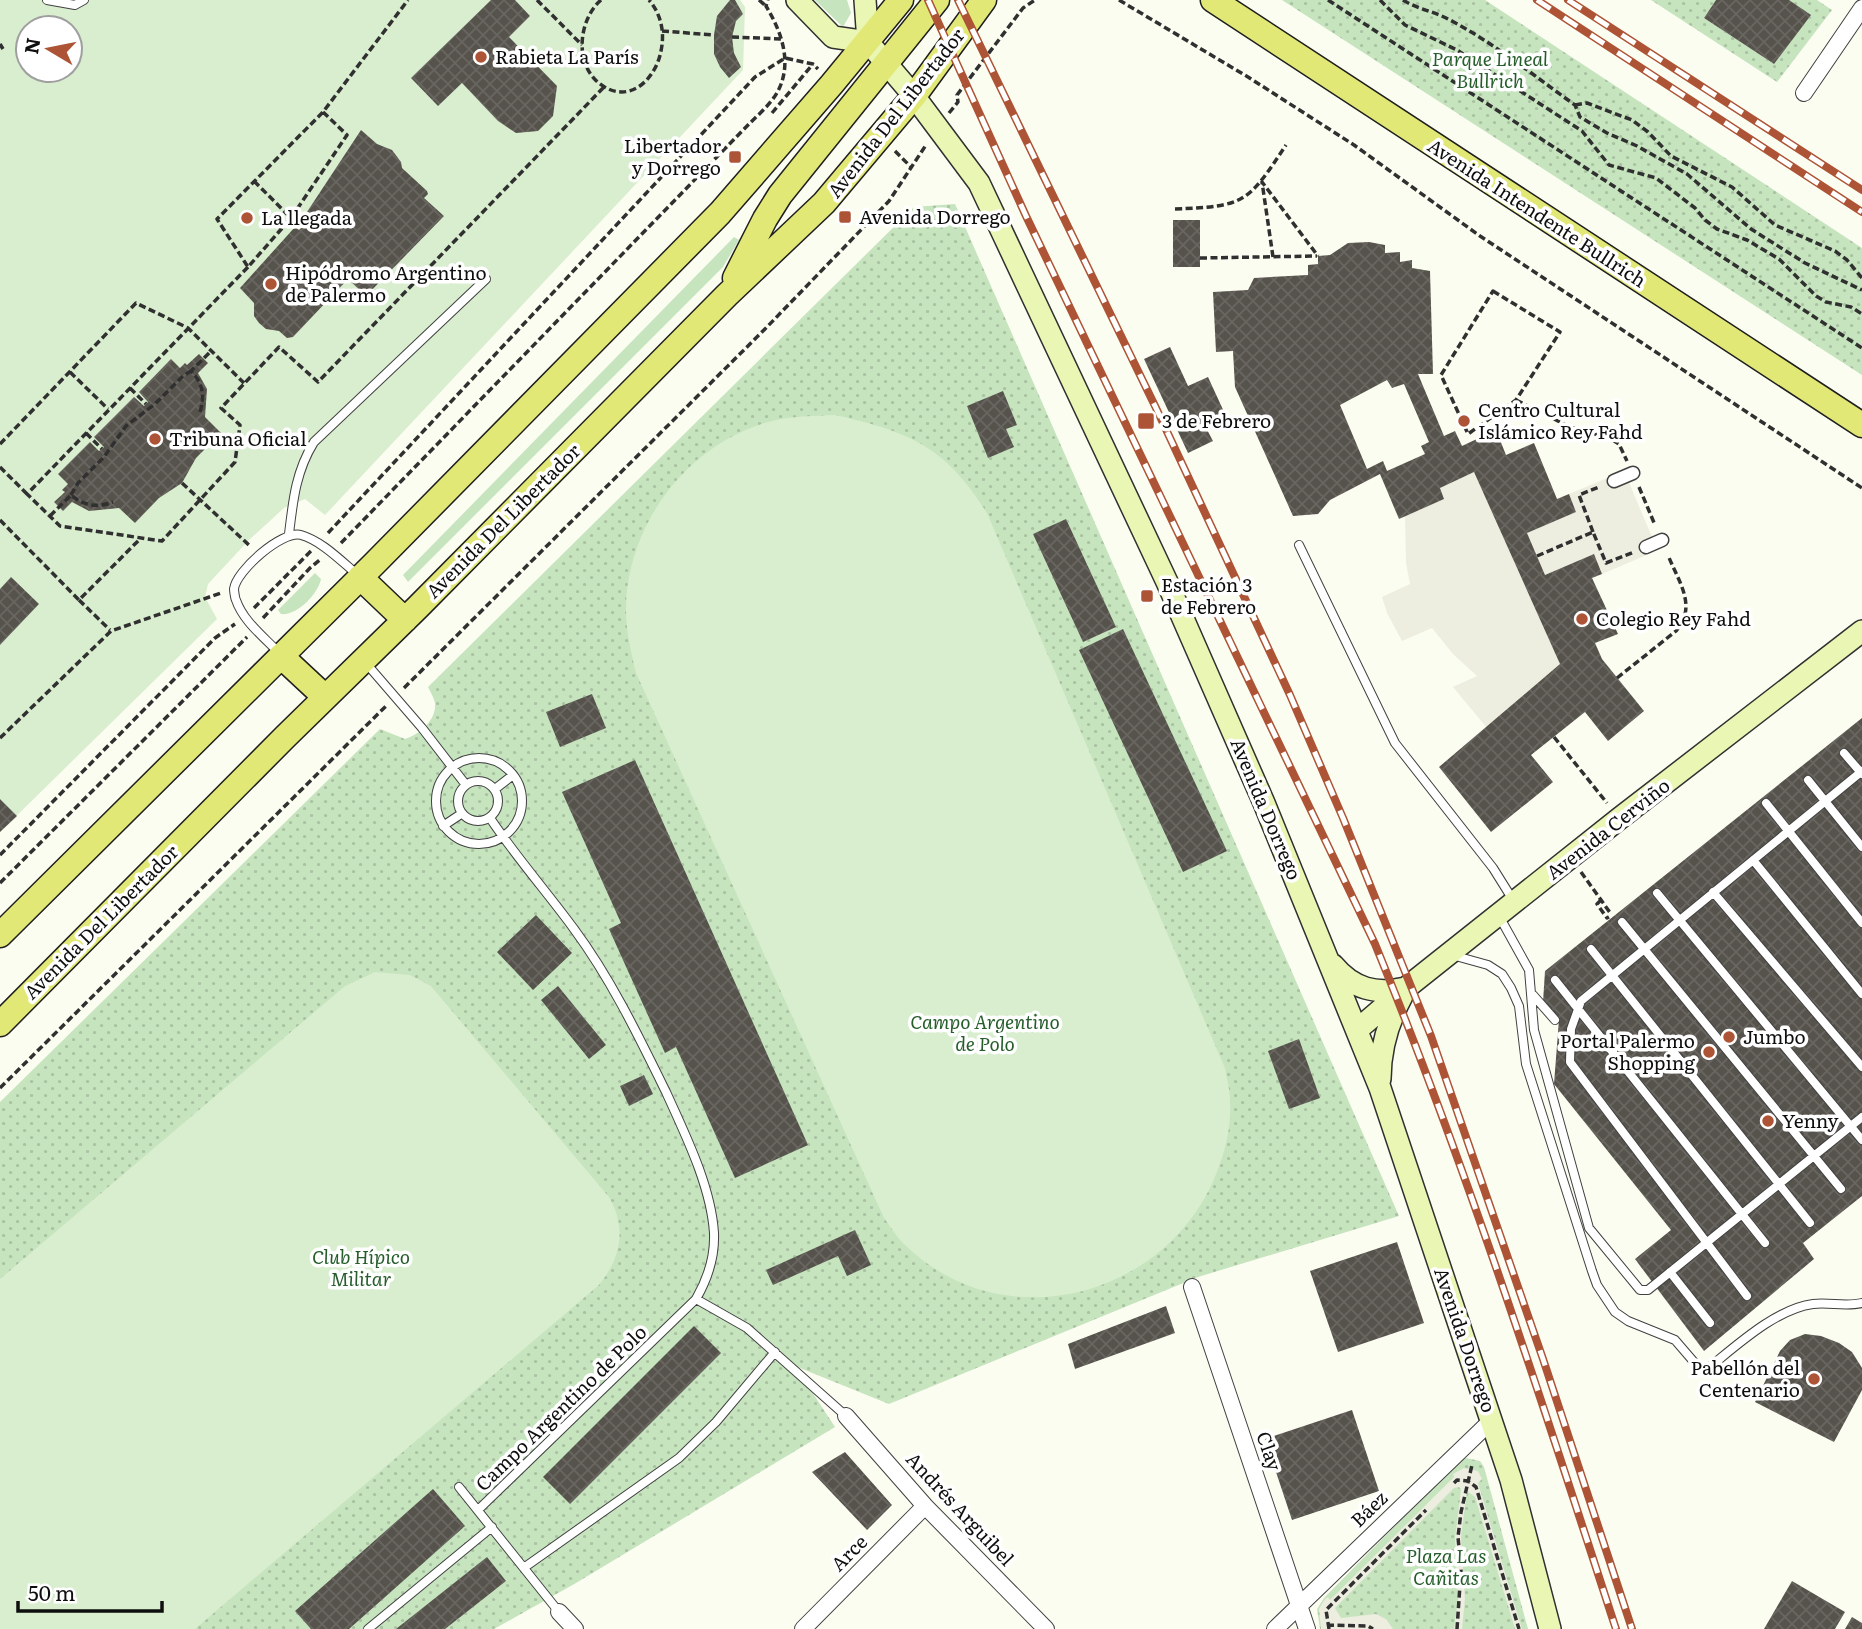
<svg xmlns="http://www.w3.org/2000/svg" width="1862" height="1629" viewBox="0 0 1862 1629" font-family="Literata,serif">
<defs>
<pattern id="park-dots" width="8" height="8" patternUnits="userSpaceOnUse" patternTransform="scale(1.75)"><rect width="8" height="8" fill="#c6e4be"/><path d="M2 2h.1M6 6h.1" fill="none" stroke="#a9c2a2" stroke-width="1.8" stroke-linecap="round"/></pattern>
<pattern id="building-cross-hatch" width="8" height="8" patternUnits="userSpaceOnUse" patternTransform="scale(1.75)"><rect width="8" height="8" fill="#56524c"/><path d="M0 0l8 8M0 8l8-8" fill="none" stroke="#696661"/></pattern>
</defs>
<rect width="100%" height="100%" fill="#fcfdf1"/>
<path fill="#c6e4be" d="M815,0H847L851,13L843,27Z
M734,237L739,240L723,267L408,582L403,575Z
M315,573L321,579C318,594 297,616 281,614L278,610Z"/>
<path fill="url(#park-dots)" d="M1282,0H1485L1862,248V375Z
M1651,0H1716L1704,18L1774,64L1789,0H1817L1832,10L1777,82Z
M955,204L1399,1216L1198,1277L889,1404L795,1366L835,1427L576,1583L494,1629H0V1102L380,729L405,739C419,735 437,720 435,703C434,698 430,691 428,687L914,207Z
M1466,1458L1480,1461L1484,1467L1528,1629H1320L1317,1609L1324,1598L1459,1461Z"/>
<path fill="#d9edcf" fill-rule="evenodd" d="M0,0H740L745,7L743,70L325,515L305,499L284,508L249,540L208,584L205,597L217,619L0,832ZM28,28H70V70H28Z
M835,415C910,432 945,446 987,513L1225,1068C1227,1079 1230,1090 1230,1100C1232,1130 1223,1161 1210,1188C1153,1303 996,1337 903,1243C896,1236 890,1226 884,1218L636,673C631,652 626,631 626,610C626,524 689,442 772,421C792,416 814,416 835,415Z
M375,972L410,975L431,986L609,1197C627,1228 621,1258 599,1285L195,1629H0V1279L345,986Z"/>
<path fill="#edede0" d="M1474,472L1560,664L1487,728L1453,687L1477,676L1453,654L1432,628L1402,641L1387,613L1382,597L1410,584L1406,563L1405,516L1444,499L1440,488Z
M1612,476L1628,480L1652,537L1643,541L1649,554L1602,574L1594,554L1545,575L1527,533L1576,512L1569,494Z
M1464,1468L1478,1471L1482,1479L1478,1483L1522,1629H1515L1475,1497L1467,1491L1461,1537L1465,1599L1462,1629H1454L1458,1599L1455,1538L1461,1490L1459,1487L1454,1488L1335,1608L1341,1618L1376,1614L1386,1619L1393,1629H1321L1319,1609L1325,1599L1328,1597L1330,1600L1454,1477L1453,1474Z"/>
<path fill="url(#building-cross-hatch)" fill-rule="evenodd" d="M491,0H515L530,16L509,37L557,86L553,116L538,131L516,133L498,121L462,83L438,106L411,78Z
M730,0H735L743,14L736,21L732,37L734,53L741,67L729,78L720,67L714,54V35L717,16Z
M1716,0H1789L1811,15L1774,64L1704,18Z
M361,130L377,144L392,150L401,162L402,168L427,191L428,194L424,198L444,216L366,296L348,279L293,337L287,338L279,331L266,329L259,323L254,316V303L240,288L295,227L299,230L306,222L303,218Z
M1173,220H1200V267H1173Z
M1369,242L1385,245V253L1400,252V262L1412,260V268L1430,271L1433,374H1418L1444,436L1455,431L1462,446L1496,430L1506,455L1534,443L1557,499L1569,494L1576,512L1527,533L1545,575L1594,554L1602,574L1592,578L1618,634L1595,643L1602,659L1644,711L1608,741L1585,712L1531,755L1553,782L1491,832L1439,767L1560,664L1474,472L1440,488L1444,499L1399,519L1380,474L1330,500L1318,514L1293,516L1235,387L1233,351L1216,352L1213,292L1248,290L1254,278L1308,275V265L1318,264V256L1330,255L1348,243ZM1387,380L1392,388L1404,384L1429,442L1421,446L1425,454L1387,471L1383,461L1367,469L1340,405Z
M1170,347L1188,386L1208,377L1225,414L1204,424L1213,441L1188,453L1144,359Z
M199,354L208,363L198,373L207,389L205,417L221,433L196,458L182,483L159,498L135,523L119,508L89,511L72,502L63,511L54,502L65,492L62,490L68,484L58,474L90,442L99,451L102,449L104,447L94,437L134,397L144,406L148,402L139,392L171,359L180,368L185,363L187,365Z
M1003,391L1017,425L1006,429L1014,447L988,458L967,406Z
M1066,519L1116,627L1083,642L1033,534Z
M11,577L39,604L0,645V589Z
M1123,629L1227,851L1183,872L1079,650Z
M592,694L606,728L560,747L546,712Z
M1862,718V1196L1803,1243L1814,1259L1704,1351L1635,1259L1671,1230L1554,1084L1559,1019L1543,1002L1545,971Z
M635,760L808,1145L735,1178L676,1047L665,1053L609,929L621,923L562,792Z
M0,799L17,816L0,832Z
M536,915L572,953L533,990L497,952Z
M558,986L606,1045L589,1059L541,1000Z
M1299,1039L1320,1098L1289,1109L1268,1051Z
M644,1075L653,1094L629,1106L620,1086Z
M855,1230L871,1265L847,1276L838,1256L773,1285L766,1270Z
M1397,1242L1424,1323L1338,1352L1310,1271Z
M1166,1306L1175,1333L1075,1369L1068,1344Z
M694,1326L721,1353L570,1504L543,1477Z
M1805,1334L1821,1336L1839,1343L1852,1352L1862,1368V1390L1834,1442L1755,1402L1780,1351L1790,1340Z
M1352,1410L1379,1491L1292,1520L1265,1439Z
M845,1452L892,1505L867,1530L812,1472Z
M433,1489L465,1526L349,1629H311L295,1611Z
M487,1557L506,1581L445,1629H396Z
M1792,1581L1845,1612L1835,1629H1764Z
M1852,1617L1862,1623V1629H1845Z"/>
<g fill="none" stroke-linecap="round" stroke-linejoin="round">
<defs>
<path id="service" d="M47,0L75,5L84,0
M289,534C293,500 296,471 314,442L486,279
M1299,545L1395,743L1493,868L1513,900
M279,653C264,637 243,621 236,600C235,599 234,590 234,589C236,571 282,530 301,535C322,541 341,561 358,575
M365,662L422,728L466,785
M1844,753L1862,774
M436 801a43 43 0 1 1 86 0a43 43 0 1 1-86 0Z
M1808,780L1862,847
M458 801a20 20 0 1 1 40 0a20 20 0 1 1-40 0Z
M495,789L513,775
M1766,803L1862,923
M443,826L461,814
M1753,860L1862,994
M1713,892L1862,1067
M1657,893L1862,1140
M1499,916L1529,970L1534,1030L1589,1228L1640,1290H1648L1862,1117
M1622,922L1841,1189
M1591,949L1810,1223
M1452,955L1488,965L1502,974L1511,988L1519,1006L1526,1064L1592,1271L1597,1285L1615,1312L1628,1321L1675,1340L1700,1369L1706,1370C1735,1347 1775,1309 1813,1304C1829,1302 1846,1307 1862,1303
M1555,980L1765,1243
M1533,995L1555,1020
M1670,1272L1710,1323
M1747,1296L1570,1062L1571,1029L1581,1001L1862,771
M696,1299L747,1328L846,1416
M459,1487L559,1612
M478,1510L696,1299C707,1280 715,1257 714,1233C711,1186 685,1134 666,1092C639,1037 611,979 574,929C547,892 516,857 490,818
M525,1567L679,1458L716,1422L775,1352
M368,1629L492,1527"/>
<path id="pedestrian" d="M1614,481L1633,473
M1646,547L1662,540"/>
<path id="minor" d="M1804,93L1862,8
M1192,1287L1307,1629
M846,1416L925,1506L1046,1629
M559,1612L575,1629
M803,1629L925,1506
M1275,1629L1492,1420"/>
<path id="secondary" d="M797,0L833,37L868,42
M865,0L868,42L914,96L979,183L1167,582L1264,803L1380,1088L1511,1480L1550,1629
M1333,965C1353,989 1376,995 1406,988
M1357,1030L1406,988L1620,818L1862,631
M1380,1079C1380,1050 1388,1022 1402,996"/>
<path id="primary" d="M1213,0L1862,425
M735,278L765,219L780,195L937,0
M360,577L405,620
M281,656L325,697
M0,935L374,564L720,213L832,84L901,0
M0,1024L285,737L418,607L727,295L824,203L914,96L984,0"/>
</defs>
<use href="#service" stroke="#414141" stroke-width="10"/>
<use href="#pedestrian" stroke="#414141" stroke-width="15"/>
<use href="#minor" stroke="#414141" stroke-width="18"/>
<use href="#secondary" stroke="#303030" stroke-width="24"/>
<use href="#primary" stroke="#1f1f1f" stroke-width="27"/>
<path stroke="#303030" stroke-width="3.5" stroke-dasharray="7 3.5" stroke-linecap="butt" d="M537,0L582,45
M601,0C578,20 573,67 603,86C631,104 656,78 661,51C665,32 661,14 649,0
M759,0L766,6
M1119,0L1248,77L1354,145L1480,236L1862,488
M1328,0L1862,348
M1380,0L1405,25L1457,50L1582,131L1609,165L1656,178L1695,208L1705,220L1717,229L1747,240L1779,259L1816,296L1826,302L1851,307L1862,314
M1403,0C1417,9 1433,11 1448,19C1493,42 1534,76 1575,105L1580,117L1607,133L1637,146L1687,174L1751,229L1805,263L1862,290
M662,31L714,35
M732,37L782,39
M0,44L3,49
M1575,105L1587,103L1632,120L1648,132L1671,156L1732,187L1775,225L1835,251L1847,260L1862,278
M323,112L347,135L291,218L248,267L217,219L323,112L408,0
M772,113L813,64
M949,113L958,102L957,95L1023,8L1035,0
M895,151L911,167
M254,181L291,218
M1175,209C1245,206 1247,204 1286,145
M1273,257L1262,182L1318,256
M1200,258L1317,256
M248,267L27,494L60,526L162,541L235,462L240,425L221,408L279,347L318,382L604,87
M1493,291L1560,332L1516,400L1468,434L1441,375Z
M70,372L108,409
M130,388L146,404
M1516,400L1570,427L1609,438L1619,444L1627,461
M200,412C205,396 203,383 191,371L211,351
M86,433L102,449
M0,444L136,303L188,328L244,383
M0,467L27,494
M182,483L250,546
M1639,487L1655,525
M71,495L78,483L104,457L126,426L155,404L183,376L191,371
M50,516L71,495C84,506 97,508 113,502
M0,520L79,600L141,538
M1593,532L1579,495L1599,487
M328,533L755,77L785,58L813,64L818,69
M341,543L748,125C758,115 771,104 778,91C793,62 781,31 766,6L768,0
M1537,556L1593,532L1606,563L1634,552
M79,600L110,630
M254,608L311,551
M263,618L310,568L321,559
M1617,678L1676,631C1698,606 1678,581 1668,555
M404,688L765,329L889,201L926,145
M1554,737L1607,803
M0,738L111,631L221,593
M0,855L215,638L235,624
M1581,872L1611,914
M0,883L247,637
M1601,900L1597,904L1607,918L1609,917
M0,1088L386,706
M1454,1483L1457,1480L1468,1481L1476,1487L1519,1629
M1327,1625L1368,1626L1373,1629
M1329,1629L1326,1610L1426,1510
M1457,1629L1461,1570L1458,1537L1461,1512L1472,1465"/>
<use href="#service" stroke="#fff" stroke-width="8"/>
<use href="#pedestrian" stroke="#fff" stroke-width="12"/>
<use href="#minor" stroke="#fff" stroke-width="16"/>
<use href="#secondary" stroke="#e9f6b4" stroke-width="21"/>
<use href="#primary" stroke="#e2e876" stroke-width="24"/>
<defs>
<path id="rail" d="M928,0L1026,216L1375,944C1467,1168 1541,1399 1616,1629
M958,0L1156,408L1290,695L1343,818L1431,1036L1543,1359L1632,1629
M1537,0L1862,212
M1568,0L1862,190"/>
</defs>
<use href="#rail" stroke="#ae5436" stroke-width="8"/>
<use href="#rail" stroke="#fff" stroke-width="5" stroke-dasharray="16" stroke-linecap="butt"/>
</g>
<g fill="#ae5436" stroke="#fff" stroke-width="2.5">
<circle cx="481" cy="57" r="7"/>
<rect x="728" y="150" width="14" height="14" rx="3.5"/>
<rect x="838" y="210" width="14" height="14" rx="3.5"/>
<circle cx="247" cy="218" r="7"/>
<circle cx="271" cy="284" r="7"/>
<rect x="1137" y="412" width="18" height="18" rx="3.5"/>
<circle cx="1464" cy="421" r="7"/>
<circle cx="155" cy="439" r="7"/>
<rect x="1140" y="589" width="14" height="14" rx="3.5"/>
<circle cx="1582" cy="619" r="7"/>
<circle cx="1729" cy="1037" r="7"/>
<circle cx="1709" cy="1052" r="7"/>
<circle cx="1768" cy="1121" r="7"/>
<circle cx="1814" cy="1379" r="7"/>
</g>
<g text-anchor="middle" stroke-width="7" stroke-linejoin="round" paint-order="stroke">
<g font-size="19" fill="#0e0e0e" stroke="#fff" text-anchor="start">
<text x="495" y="64">Rabieta La París</text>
<text x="721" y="153" text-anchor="end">Libertador<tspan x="721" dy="22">y Dorrego</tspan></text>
<text x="859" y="224">Avenida Dorrego</text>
<text x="261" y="225">La llegada</text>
<text x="285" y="280">Hipódromo Argentino<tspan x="285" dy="22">de Palermo</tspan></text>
<text x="1478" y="417">Centro Cultural<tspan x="1478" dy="22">Islámico Rey Fahd</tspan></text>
<text x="1162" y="428">3 de Febrero</text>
<text x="169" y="446">Tribuna Oficial</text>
<text x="1161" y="592">Estación 3<tspan x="1161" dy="22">de Febrero</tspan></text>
<text x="1596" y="626">Colegio Rey Fahd</text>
<text x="1743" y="1044">Jumbo</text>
<text x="1695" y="1048" text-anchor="end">Portal Palermo<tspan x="1695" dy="22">Shopping</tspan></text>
<text x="1782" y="1128">Yenny</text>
<text x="1800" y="1375" text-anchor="end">Pabellón del<tspan x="1800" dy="22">Centenario</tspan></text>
</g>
<g font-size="19" font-style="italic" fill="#265e2b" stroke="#fff">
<text x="1490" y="66">Parque Lineal<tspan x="1490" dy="22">Bullrich</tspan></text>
<text x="985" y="1029">Campo Argentino<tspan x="985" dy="22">de Polo</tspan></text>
<text x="361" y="1264">Club Hípico<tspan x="361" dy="22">Militar</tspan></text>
<text x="1446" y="1563">Plaza Las<tspan x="1446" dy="22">Cañitas</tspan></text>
</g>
<g font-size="19" fill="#0e0e0e" stroke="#fff">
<text transform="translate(896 113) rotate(-52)" y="7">Avenida Del Libertador</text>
<text transform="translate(1537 213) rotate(33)" y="7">Avenida Intendente Bullrich</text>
<text transform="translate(503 521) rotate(-45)" y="7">Avenida Del Libertador</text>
<text transform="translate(1266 809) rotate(67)" y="7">Avenida Dorrego</text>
<text transform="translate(1608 829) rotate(-38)" y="7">Avenida Cerviño</text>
<text transform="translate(101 922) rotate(-45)" y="7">Avenida Del Libertador</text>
<text transform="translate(1465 1340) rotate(71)" y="7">Avenida Dorrego</text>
<text transform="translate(561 1408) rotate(-44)" y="7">Campo Argentino de Polo</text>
<text transform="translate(1269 1451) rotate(71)" y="7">Clay</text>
<text transform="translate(960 1509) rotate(47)" y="7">Andrés Arguibel</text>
<text transform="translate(1369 1509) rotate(-44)" y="7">Báez</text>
<text transform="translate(849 1553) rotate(-45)" y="7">Arce</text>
</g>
</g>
<g transform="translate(49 49) rotate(280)"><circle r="33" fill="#ffffff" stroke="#9f9f9f" stroke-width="2"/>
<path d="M0-5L12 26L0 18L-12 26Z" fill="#ae5436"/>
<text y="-10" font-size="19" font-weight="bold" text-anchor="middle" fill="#0e0e0e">N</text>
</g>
<path d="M18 1601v10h144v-10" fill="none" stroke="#0e0e0e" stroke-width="3.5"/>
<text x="28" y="1601" font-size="21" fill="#0e0e0e" stroke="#ffffff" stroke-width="5" paint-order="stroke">50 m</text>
</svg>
